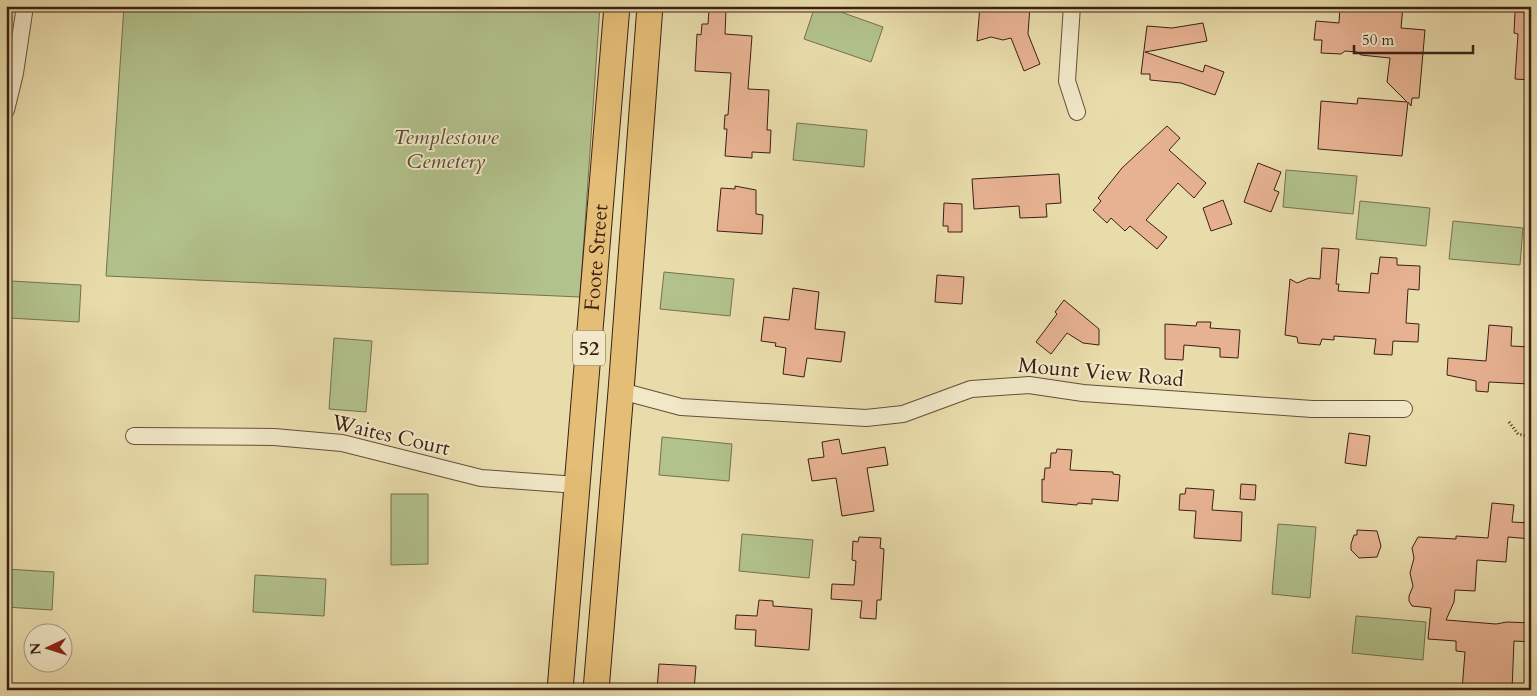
<svg xmlns="http://www.w3.org/2000/svg" width="1537" height="696" viewBox="0 0 1537 696" font-family="Cardo,serif">
<rect width="100%" height="100%" fill="#e9dcab"/>
<filter id="stains"><feTurbulence type="fractalNoise" baseFrequency=".004" numOctaves="4"/><feColorMatrix values="0 0 0 0 .2 0 0 0 0 .09 0 0 0 0 .02 0 0 0 .5 -.17"/></filter>
<radialGradient id="worn" r=".72"><stop offset=".6" stop-color="#630" stop-opacity="0"/><stop offset="1" stop-color="#630" stop-opacity=".3"/></radialGradient>
<path fill="#b2c28c" stroke="#767050" d="M124,6H600L580,297L106,276Z
M815,6H824L883,27L871,62L804,39Z
M797,123L867,130L864,167L793,160Z
M1286,170L1357,176L1353,214L1283,207Z
M1360,201L1430,208L1426,246L1356,239Z
M1453,221L1523,228L1520,265L1449,259Z
M664,272L734,279L730,316L660,309Z
M11,281L81,285L79,322L9,318Z
M334,338L372,341L366,412L329,409Z
M662,437L732,444L729,481L659,475Z
M391,494H428V564L391,565Z
M1278,524L1316,527L1310,598L1272,594Z
M742,534L813,540L809,578L739,571Z
M6,569L54,572L52,610L6,607Z
M255,575L326,579L324,616L253,612Z
M1356,616L1426,622L1423,660L1352,653Z"/>
<path fill="#e7b292" stroke="#3b1f15" d="M980,6H1030L1028,34L1040,64L1024,71L1011,38L1003,40L991,37L977,41Z
M1340,6H1403L1401,28L1425,30L1419,98H1412L1411,106L1408,102L1402,156L1318,149L1321,101L1357,104L1358,98L1407,102L1387,82L1390,58L1361,55L1357,52L1345,51L1341,54L1321,53L1322,40H1314L1316,21L1339,23Z
M709,9L726,10L725,34L752,36L748,89L769,90L767,130H771L770,153L752,152V158L725,156L727,129H724L725,115H728L731,73L695,71L697,34L701,35L702,24H708Z
M1515,12L1531,13V80L1515,79L1518,34L1514,33Z
M1203,23L1207,41L1145,52L1203,72L1205,65L1224,72L1215,95L1181,83L1150,80V74H1141L1147,26L1172,28Z
M1167,126L1180,138L1169,150L1206,183L1194,198L1178,183L1146,220L1167,237L1157,249L1130,226L1125,231L1111,218L1107,223L1093,210L1101,201L1098,198L1122,168Z
M1258,163L1281,172L1274,190L1279,192L1271,212L1244,202Z
M1059,174L1061,203L1046,204L1047,217L1020,218L1019,206L974,209L972,179Z
M735,186L756,190V214L763,215L762,234L717,231L721,188L735,189Z
M1223,200L1232,224L1211,231L1203,208Z
M944,203L962,204V232H948V226H943Z
M1322,248L1339,249L1336,284H1339L1338,291L1369,293L1371,273L1378,274L1380,257L1397,258V265L1420,266L1419,290L1408,289L1406,323L1419,324L1418,342L1393,341L1392,355L1374,354L1376,339L1334,336V340L1322,339L1320,345L1298,343L1297,337L1285,335L1290,279L1297,283L1309,278L1320,279Z
M937,275L964,277L962,304L935,302Z
M793,288L819,292L815,329L845,332L841,362L807,358L804,377L783,374L786,348L775,346L776,343L761,341L764,317L789,320Z
M1064,300L1099,329V345L1083,343L1067,333L1051,354L1036,342L1057,314L1055,312Z
M1197,322H1211L1210,328L1240,330L1238,358L1220,357V348L1184,345L1183,360L1165,359V324L1196,326Z
M1489,325L1512,327L1511,346L1531,347L1529,384L1489,382L1488,392L1476,391V381L1447,375L1448,358L1486,361Z
M1349,433L1370,436L1366,466L1345,463Z
M839,439L842,454L885,447L888,465L867,468L874,511L842,516L836,478L812,481L808,459L824,457L822,442Z
M1057,449L1072,450L1070,470L1113,472V474L1120,475L1118,501L1092,499V504L1078,503L1077,505L1042,502V479L1044,480L1045,468H1050L1051,453H1056Z
M1241,484L1256,485L1255,500L1240,499Z
M1186,488L1214,490L1212,510L1242,512L1241,541L1194,538L1196,511L1179,510L1180,494H1185Z
M1492,503L1514,505L1512,522L1531,523V539L1508,537L1506,562L1477,560L1475,591L1455,590L1454,602L1446,620L1496,624L1507,622L1531,623V642L1514,641L1512,690H1462L1465,652L1456,651V641L1428,639L1431,608L1412,606L1409,601V596L1413,586L1410,573L1414,558L1412,548L1418,537L1456,539V536L1488,538Z
M1357,530L1377,531L1381,546L1377,557L1359,558L1351,550V544L1354,535H1357Z
M859,537L881,538L880,548L884,549L881,600H877L876,619L860,618L862,601L831,599L832,584L854,585L856,561L852,560L853,541L858,542Z
M759,600L773,601V606L812,609L809,650L755,646L756,630L735,629L736,615L757,616Z
M659,664L696,666L694,690H657Z"/>
<g fill="none" stroke-linecap="round" stroke-linejoin="round">
<defs>
<path id="street" d="M1072,6L1067,81L1077,112
M6,110L15,73L25,6
M621,391L681,407L866,418L903,414L971,389L1029,385L1083,393L1312,409H1404
M134,436L274,437L342,443L481,478L577,485"/>
<g id="primary">
<path id="s1" d="M560,690L617,6"/>
<path d="M596,690L621,391L650,6"/>
</g>
</defs>
<use href="#street" stroke="#664e3a" stroke-width="18"/>
<use href="#primary" stroke="#3b1f15" stroke-width="27"/>
<path stroke="#3b1f15" stroke-width="3" stroke-dasharray="1 2.5" stroke-linecap="butt" d="M1509,422L1518,434L1531,437"/>
<use href="#street" stroke="#f1e8c8" stroke-width="16"/>
<use href="#primary" stroke="#e4be76" stroke-width="25"/>
</g>
<g text-anchor="middle" stroke-width="4" stroke-linejoin="round" paint-order="stroke">
<rect fill="#f1e8c8" stroke="#725b4b" stroke-width="1" x="573" y="330.5" width="32" height="35" rx="4"/>
<g font-size="20" font-weight="bold" fill="#3b1f15">
<text x="589" y="355">52</text>
</g>
<g font-size="21" font-style="italic" fill="#594833" stroke="#f1e8c8">
<text x="446" y="144">Templestowe<tspan x="446" dy="24">Cemetery</tspan></text>
</g>
<g font-size="21" fill="#3b1f15" stroke="#f1e8c8">
<text dy="7" stroke="none"><textPath href="#s1" startOffset="434">Foote Street</textPath></text>
<text transform="translate(1101 372) rotate(5)" y="7">Mount View Road</text>
<text transform="translate(391 435) rotate(13)" y="7">Waites Court</text>
</g>
</g>
<rect width="1537" height="696" fill="none" stroke="#e9dcab" stroke-width="25"/>
<rect x="8" y="8" width="1522" height="681" fill="none" stroke="#3b1f15" stroke-width="2.5"/>
<rect x="12" y="12" width="1512" height="671" fill="none" stroke="#3b1f15"/>
<g transform="translate(48 648) rotate(266)"><circle r="24" fill="#f1e8c8" stroke="#a89880"/>
<path d="M0-4L9 19L0 12L-9 19Z" fill="#8f2418"/>
<text y="-8" font-size="14" font-weight="bold" text-anchor="middle" fill="#3b1f15">N</text>
</g>
<path d="M1354 45v8h119v-8" fill="none" stroke="#3b1f15" stroke-width="2.5"/>
<text x="1362" y="45" font-size="15" fill="#3b1f15" stroke="#f1e8c8" stroke-width="4" paint-order="stroke">50 m</text>
<rect width="100%" height="100%" filter="url(#stains)"/>
<rect width="100%" height="100%" fill="url(#worn)"/>
</svg>
